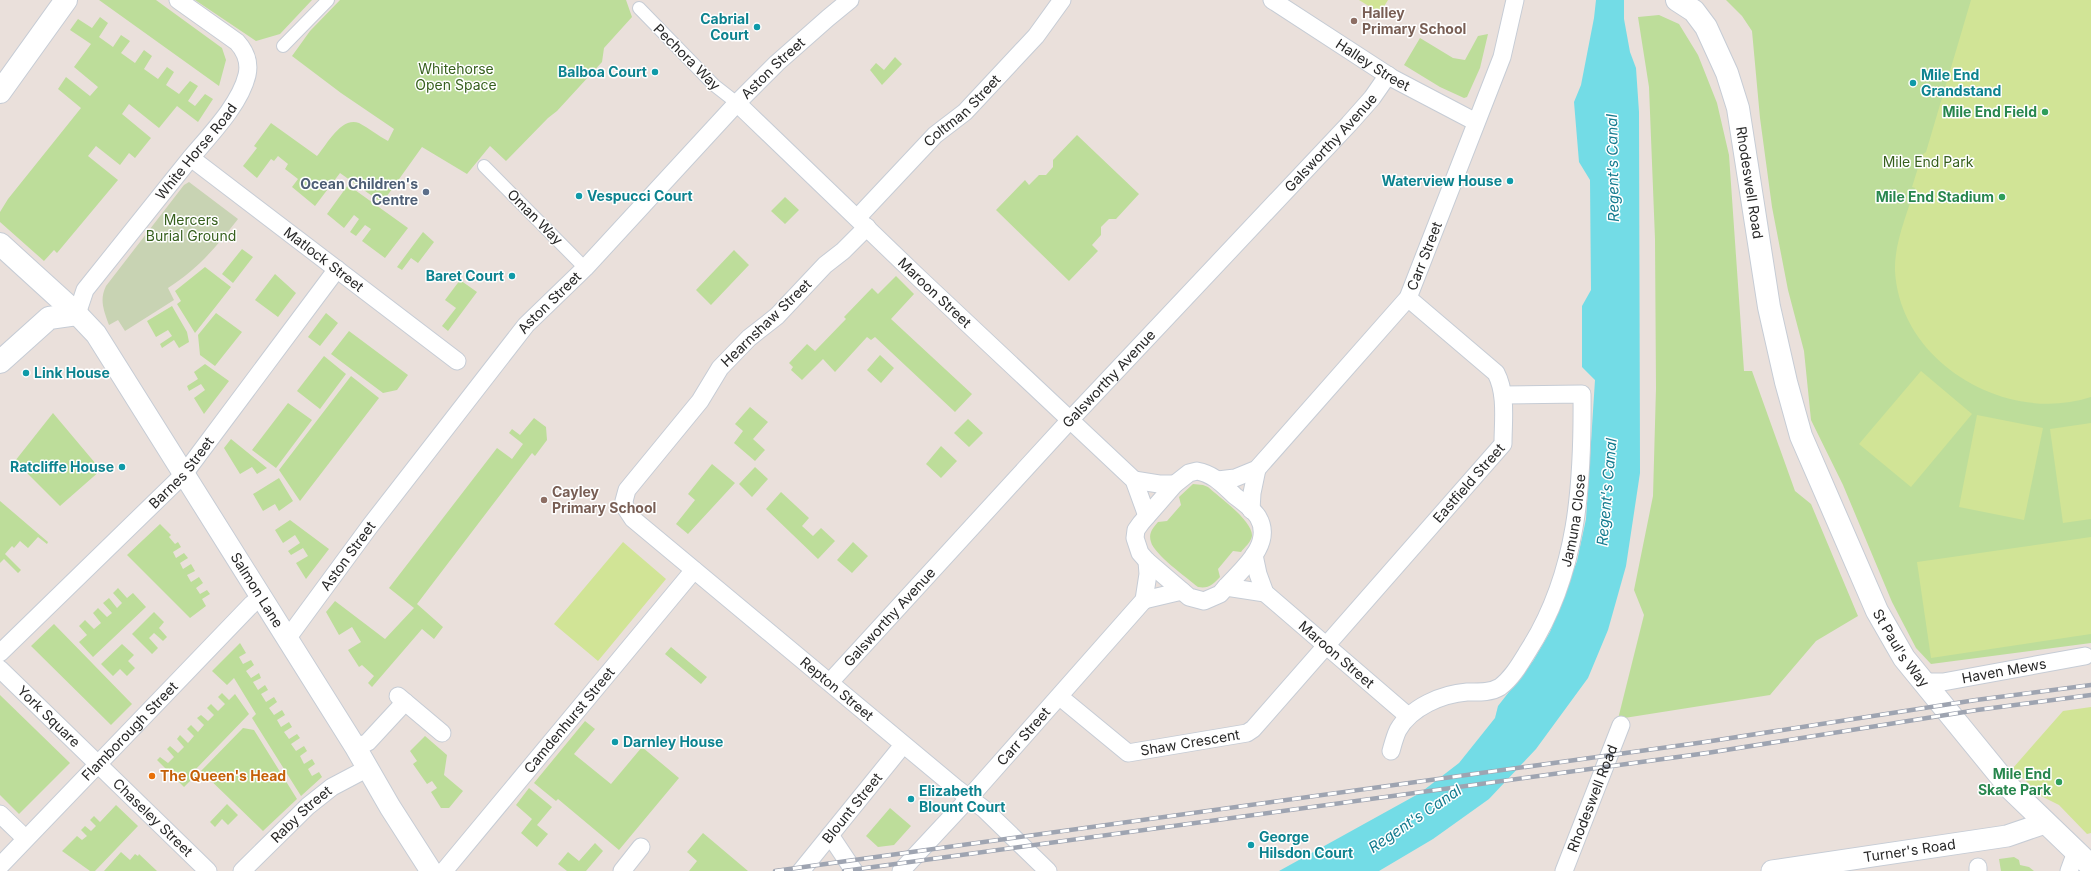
<svg xmlns="http://www.w3.org/2000/svg" width="2091" height="871" viewBox="0 0 2091 871" font-family="Inter,sans-serif">
<rect width="100%" height="100%" fill="#eae0db"/>
<path fill="#bddd9a" d="M99,0H156L222,48L226,60L219,86Z
M195,0H312L280,34L256,41Z
M340,0H626L632,17L604,48L602,62L557,111L548,118L506,161L490,146L467,174L422,147L382,203L340,173L315,206L292,187L298,179L285,169L288,164L278,156L274,161L271,159L257,178L243,166L257,148L254,146L271,123L317,156C326,146 341,116 359,123C369,128 378,136 388,141L394,129L341,93L292,56L310,31Z
M1726,0H2091V643L1931,664L1916,648L1892,602L1843,485L1811,420L1804,351L1788,290L1772,207L1760,118L1752,31L1742,16Z
M1659,15L1679,24L1698,55L1717,103L1729,155L1744,371H1752L1795,491L1811,504L1858,616L1816,641L1770,695L1618,719L1644,615L1634,590L1653,496L1656,388L1655,239L1649,87L1638,17Z
M100,17L108,23L99,37L113,47L121,35L130,41L121,53L135,63L144,50L152,56L144,69L158,79L167,67L174,72L166,85L179,94L190,81L198,86L188,101L195,106L205,94L213,99L198,122L177,106L159,128L129,104L122,114L151,138L135,158L129,153L120,165L96,146L88,156L118,180L57,253L54,250L44,261L0,222V212L8,199L81,108L58,89L66,77L90,96L98,87L74,67L91,44L70,30L78,19L92,28Z
M1488,34L1480,68L1467,97L1464,98L1440,87L1404,65L1420,38L1453,58L1465,60L1478,36Z
M895,57L902,64L882,85L870,70L876,63L884,70Z
M1077,135L1139,194L1116,219H1109L1101,227V235L1092,245L1098,251L1069,281L996,210L1025,180L1029,185L1039,175H1046L1053,167V160Z
M348,185L408,228L385,258L362,241L371,229L365,225L356,236L350,232L359,219L354,215L344,228L327,214Z
M785,197L799,210L785,224L771,211Z
M423,232L434,242L418,263L411,258L402,270L397,267Z
M242,249L253,257L233,283L222,274Z
M734,250L749,265L711,305L696,290Z
M205,267L231,287L195,333L177,304L181,301L175,291Z
M275,274L296,293L278,317L255,300Z
M896,276L914,294L891,319L972,394L955,412L875,337L871,340L867,337L835,372L823,359L802,380L791,370L793,367L789,363L807,344L815,351L846,319L844,317L872,288L878,294Z
M460,280L477,292L448,331L442,326L456,308L445,300Z
M172,306L187,332L189,342L179,348L174,340L162,348L160,344L172,336L168,330L156,337L147,321Z
M216,313L242,332L215,366L200,355L198,335Z
M326,313L338,323L320,346L308,337Z
M349,331L408,375L397,390L383,393L331,354Z
M880,355L894,368L881,383L867,370Z
M324,356L346,374L320,409L297,391Z
M205,364L229,381L204,414L194,398L205,390L201,384L189,391L187,386L198,379L194,372Z
M351,376L379,398L300,501L279,470Z
M288,403L312,420L276,468L252,450Z
M750,407L768,422L753,439L765,450L755,461L734,443L743,431L735,424Z
M53,413L101,470L60,506L15,461Z
M534,418L546,427L547,440L535,456L532,453L417,604L443,627L434,639L422,629L372,687L368,683L374,676L362,665L359,667L348,650L361,642L352,627L339,635L326,612L335,601L385,639L414,608L389,588L497,448L512,459L523,444L509,433L512,429L520,435Z
M968,419L983,433L969,447L954,433Z
M231,439L267,468L257,474L252,467L240,474L224,448Z
M941,446L957,461L941,478L926,464Z
M712,464L735,483L688,534L676,524L695,500L688,494Z
M755,467L768,479L752,497L739,484Z
M279,478L293,501L279,511L275,504L263,511L253,494Z
M1193,484L1203,485L1208,487C1219,497 1253,521 1252,536C1251,542 1245,547 1241,552L1233,551L1218,569L1220,577C1213,584 1209,589 1198,587C1187,578 1154,554 1151,542C1148,533 1153,528 1158,522L1167,521L1181,505L1179,497Z
M781,492L809,518L802,526L813,536L821,528L835,541L818,559L766,509Z
M0,501L48,542L47,544L38,537L28,548L20,541L14,548L12,546L5,554L21,570L18,573L4,559L0,563Z
M290,520L329,549L306,579L296,563L308,556L303,548L291,555L288,551L300,543L295,535L283,543L275,530Z
M160,524L171,535L169,537L175,544L178,542L181,547L173,552L176,558L184,553L188,558L180,563L183,569L191,564L195,571L187,575L191,582L199,577L203,583L196,588L200,594L207,590L210,594L202,599L206,606L190,618L127,555Z
M853,542L868,556L852,573L837,560Z
M118,588L127,598L133,593L146,607L93,657L79,642L87,635L79,626L85,620L94,629L101,623L93,613L98,608L107,617L112,613L103,603L109,598L117,608L122,603L113,593Z
M154,612L164,622L159,628L167,637L163,641L154,633L149,638L158,648L152,654L132,634Z
M54,624L132,704L111,725L31,646Z
M240,643L246,653L239,657L243,664L251,660L254,665L246,671L251,678L259,673L261,678L253,682L258,690L265,685L268,690L261,694L266,702L274,697L277,702L269,708L274,715L282,710L285,715L277,720L281,727L289,722L292,727L284,732L289,739L297,734L300,738L291,744L296,751L304,746L307,751L300,756L304,764L312,759L315,764L308,769L312,776L319,772L322,777L301,796L252,718L256,714L234,678L227,685L212,671Z
M122,644L134,655L128,661L135,668L127,676L120,669L113,676L101,664Z
M671,647L707,677L701,684L665,654Z
M222,693L229,700L235,694L249,714L194,771L197,774L184,787L157,760L160,757L168,763L174,757L167,749L170,746L178,753L184,747L177,739L180,735L188,743L194,736L187,729L191,725L198,732L204,725L197,718L201,715L208,721L214,715L207,708L211,704L218,711L225,704L218,697Z
M0,695L70,763L19,814L0,795Z
M585,721L595,729L574,754L611,784L642,747L679,778L619,850L558,799L556,801L534,783Z
M243,728L254,730L297,799L263,831L201,771Z
M425,736L447,755L444,775L463,791L449,808H441L431,792L437,788L432,781L427,784L413,764L417,761L410,751Z
M529,788L552,807L537,825L548,834L537,847L521,833L532,819L516,805Z
M227,804L238,815L228,825L222,819L215,827L210,822Z
M116,805L138,826L95,871H90L62,851L77,836L82,840L87,836L81,830L85,826L91,831L96,826L90,820L94,816L100,822Z
M890,808L911,826L894,845L878,847L866,836Z
M703,833L748,871H689L697,861L687,852Z
M595,843L603,851L586,871H567L558,864L568,852L579,861Z
M121,852L130,860L135,854L138,856L139,854L157,871H104Z
M2014,857L2019,860L2020,865L2029,867L2034,871H2001L1999,859Z"/>
<path fill="#c8d3b3" d="M189,182L238,219C216,247 198,269 168,288L174,300L125,331L118,320L109,325C104,311 99,300 106,286L184,185Z"/>
<path fill="#d1e496" d="M1359,0H1388L1380,13Z
M1971,0H2091V397C2007,425 1900,363 1895,271C1894,244 1907,214 1915,188L1912,187L1922,155L1926,152Z
M1921,371L1972,414L1911,487L1859,444Z
M1977,415L2043,428L2024,520L1959,507Z
M2091,423V519L2063,523L2050,429Z
M2091,537V634L1931,658L1917,562Z
M623,542L666,579L598,661L554,624Z
M2091,707V833L2087,834L2059,805L2041,796L2013,768L2063,711Z"/>
<path fill="#73dce6" d="M1596,0H1624V19L1630,52L1636,68L1639,112L1640,473L1626,566L1608,630L1588,678L1536,749L1489,799L1433,839L1379,871H1279L1420,793L1459,763L1495,718L1498,706L1533,661L1550,632L1577,561L1586,519L1595,380L1582,367V306L1591,290L1590,180L1579,162L1574,102L1581,85L1594,18Z"/>
<g fill="none" stroke-linecap="round" stroke-linejoin="round">
<defs>
<path id="pedestrian" d="M639,8L714,85L737,103
M283,46L328,0
M484,166L585,268"/>
<g id="minor">
<path id="s1" d="M1272,0L1392,78L1472,120L1478,117"/>
<path id="s2" d="M737,103L919,278L1134,480L1147,516"/>
<path id="s3" d="M191,158L457,361"/>
<path id="s4" d="M858,217L935,135L965,112L1036,36L1062,0"/>
<path id="s5" d="M867,227L843,251L825,265L777,316L749,338L720,368L700,401L627,490L624,501L625,507L633,519L956,788L984,809L1048,871"/>
<path id="s6" d="M77,314L85,290C119,247 154,204 189,160C208,137 240,105 247,75C250,62 246,52 237,42L178,0"/>
<path d="M1197,471C1214,474 1223,485 1235,496C1243,502 1253,509 1258,517C1274,544 1242,569 1226,587L1220,594L1204,601L1189,597L1147,561L1140,553L1135,538L1136,530L1141,523L1175,484L1189,473Z"/>
<path d="M1134,480L1159,484H1175"/>
<path id="s7" d="M1218,480L1235,478L1257,469L1408,298L1502,57L1515,0"/>
<path d="M1251,510L1252,493L1257,469"/>
<path id="s8" d="M1254,555L1258,574L1265,593L1408,716"/>
<path d="M1226,587L1265,593"/>
<path d="M1144,600L1182,591"/>
<path id="s9" d="M287,639L370,526L526,325L585,268L737,103L777,63L828,18L850,0"/>
<path id="s10" d="M0,653L184,474L337,269"/>
<path id="s11" d="M0,669L208,871"/>
<path id="s12" d="M830,682L1070,420L1349,124L1372,98L1388,75"/>
<path id="s13" d="M1923,682H1943L2085,656"/>
<path d="M398,696L442,733"/>
<path id="s14" d="M1060,697L1128,753L1247,733L1253,729L1503,444C1503,421 1507,394 1496,373L1408,298"/>
<path d="M356,748L368,742L405,702"/>
<path id="s15" d="M1391,751C1393,744 1395,736 1398,730C1411,707 1442,694 1467,692C1478,692 1490,693 1500,687C1512,678 1520,664 1528,651C1578,573 1583,484 1582,394L1503,395"/>
<path d="M0,814L25,838"/>
<path d="M830,835L854,871"/>
<path id="s16" d="M0,866L252,604L260,598"/>
<path d="M1978,867V871"/>
<path id="s17" d="M242,871L308,806L332,787L368,768"/>
<path id="s18" d="M444,871L694,570"/>
<path d="M622,871L641,847"/>
<path id="s19" d="M801,871L903,745"/>
<path id="s20" d="M901,871L969,798L1144,600L1148,574L1147,561"/>
<path id="s21" d="M1564,871L1621,725"/>
<path d="M2069,871L2076,852"/>
</g>
<g id="tertiary">
<path id="s22" d="M77,314L96,334L356,748L390,807L431,871"/>
<path id="s23" d="M1772,871L2007,836L2045,823"/>
</g>
<g id="secondary">
<path id="s24" d="M1677,0L1694,11L1706,27L1727,73L1738,108L1769,307L1786,382L1801,436L1877,611L1904,658L2011,789L2091,866"/>
<path d="M0,92L66,0"/>
<path d="M0,244L77,314"/>
<path d="M0,362L49,318L77,314"/>
</g>
</defs>
<use href="#pedestrian" stroke="#c6ccd5" stroke-width="14"/>
<use href="#minor" stroke="#c6ccd5" stroke-width="19"/>
<use href="#tertiary" stroke="#c6ccd5" stroke-width="23"/>
<use href="#secondary" stroke="#c6ccd5" stroke-width="24"/>
<use href="#pedestrian" stroke="#fff" stroke-width="12"/>
<use href="#minor" stroke="#fff" stroke-width="17"/>
<use href="#tertiary" stroke="#fff" stroke-width="21"/>
<use href="#secondary" stroke="#fff" stroke-width="22"/>
<defs>
<path id="rail" d="M775,871L1705,742L1976,700L2091,685
M844,871L1707,753L1977,710L2091,695"/>
</defs>
<use href="#rail" stroke="#9ea4b1" stroke-width="4.5"/>
<use href="#rail" stroke="#fff" stroke-width="3" stroke-dasharray="9" stroke-linecap="butt"/>
</g>
<g fill="#8d6e63" stroke="#fff" stroke-width="1.5">
<circle cx="1354" cy="21" r="4"/>
<circle cx="544" cy="500" r="4"/>
</g>
<g fill="#0f9aa8" stroke="#fff" stroke-width="1.5">
<circle cx="757" cy="27" r="4"/>
<circle cx="655" cy="72" r="4"/>
<circle cx="1913" cy="83" r="4"/>
<circle cx="1510" cy="181" r="4"/>
<circle cx="579" cy="196" r="4"/>
<circle cx="512" cy="276" r="4"/>
<circle cx="26" cy="373" r="4"/>
<circle cx="122" cy="467" r="4"/>
<circle cx="615" cy="742" r="4"/>
<circle cx="911" cy="799" r="4"/>
<circle cx="1251" cy="845" r="4"/>
</g>
<g fill="#2e9e5b" stroke="#fff" stroke-width="1.5">
<circle cx="2045" cy="112" r="4"/>
<circle cx="2002" cy="197" r="4"/>
<circle cx="2059" cy="782" r="4"/>
</g>
<circle fill="#5c6f8a" stroke="#fff" stroke-width="1.5" cx="426" cy="192" r="4"/>
<circle fill="#e8710a" stroke="#fff" stroke-width="1.5" cx="152" cy="776" r="4"/>
<g text-anchor="middle" stroke-width="3" stroke-linejoin="round" paint-order="stroke">
<g font-size="14" font-weight="bold" fill="#785e54" stroke="#fff" text-anchor="start">
<text x="1362" y="18">Halley<tspan x="1362" dy="16">Primary School</tspan></text>
<text x="552" y="497">Cayley<tspan x="552" dy="16">Primary School</tspan></text>
</g>
<g font-size="14" font-weight="bold" fill="#0d838f" stroke="#fff" text-anchor="start">
<text x="749" y="24" text-anchor="end">Cabrial<tspan x="749" dy="16">Court</tspan></text>
<text x="647" y="77" text-anchor="end">Balboa Court</text>
<text x="1921" y="80">Mile End<tspan x="1921" dy="16">Grandstand</tspan></text>
<text x="1502" y="186" text-anchor="end">Waterview House</text>
<text x="587" y="201">Vespucci Court</text>
<text x="504" y="281" text-anchor="end">Baret Court</text>
<text x="34" y="378">Link House</text>
<text x="114" y="472" text-anchor="end">Ratcliffe House</text>
<text x="623" y="747">Darnley House</text>
<text x="919" y="796">Elizabeth<tspan x="919" dy="16">Blount Court</tspan></text>
<text x="1259" y="842">George<tspan x="1259" dy="16">Hilsdon Court</tspan></text>
</g>
<g font-size="14" fill="#282828" stroke="#fff">
<text transform="translate(687 57) rotate(45)" y="5">Pechora Way</text>
<text dy="5" stroke="none"><textPath href="#s1" startOffset="120">Halley Street</textPath></text>
<text dy="5" stroke="none"><textPath href="#s9" startOffset="751">Aston Street</textPath></text>
<text dy="5" stroke="none"><textPath href="#s4" startOffset="149">Coltman Street</textPath></text>
<text dy="5" stroke="none"><textPath href="#s12" startOffset="736">Galsworthy Avenue</textPath></text>
<text dy="5" stroke="none"><textPath href="#s6" startOffset="203">White Horse Road</textPath></text>
<text dy="5" stroke="none"><textPath href="#s24" startOffset="203">Rhodeswell Road</textPath></text>
<text transform="translate(535 217) rotate(45)" y="5">Oman Way</text>
<text dy="5" stroke="none"><textPath href="#s7" startOffset="314">Carr Street</textPath></text>
<text dy="5" stroke="none"><textPath href="#s3" startOffset="167">Matlock Street</textPath></text>
<text dy="5" stroke="none"><textPath href="#s2" startOffset="274">Maroon Street</textPath></text>
<text dy="5" stroke="none"><textPath href="#s9" startOffset="427">Aston Street</textPath></text>
<text transform="translate(766 323) rotate(-44)" y="5">Hearnshaw Street</text>
<text dy="5" stroke="none"><textPath href="#s12" startOffset="412">Galsworthy Avenue</textPath></text>
<text dy="5" stroke="none"><textPath href="#s10" startOffset="256">Barnes Street</textPath></text>
<text dy="5" stroke="none"><textPath href="#s14" startOffset="543">Eastfield Street</textPath></text>
<text dy="5" stroke="none"><textPath href="#s15" startOffset="323">Jamuna Close</textPath></text>
<text dy="5" stroke="none"><textPath href="#s9" startOffset="103">Aston Street</textPath></text>
<text dy="5" stroke="none"><textPath href="#s22" startOffset="330">Salmon Lane</textPath></text>
<text dy="5" stroke="none"><textPath href="#s12" startOffset="88">Galsworthy Avenue</textPath></text>
<text dy="5" stroke="none"><textPath href="#s24" startOffset="697">St Paul's Way</textPath></text>
<text dy="5" stroke="none"><textPath href="#s8" startOffset="134">Maroon Street</textPath></text>
<text dy="5" stroke="none"><textPath href="#s13" startOffset="82">Haven Mews</textPath></text>
<text dy="5" stroke="none"><textPath href="#s5" startOffset="655">Repton Street</textPath></text>
<text dy="5" stroke="none"><textPath href="#s11" startOffset="68">York Square</textPath></text>
<text dy="5" stroke="none"><textPath href="#s18" startOffset="196">Camdenhurst Street</textPath></text>
<text dy="5" stroke="none"><textPath href="#s16" startOffset="187">Flamborough Street</textPath></text>
<text dy="5" stroke="none"><textPath href="#s20" startOffset="182">Carr Street</textPath></text>
<text dy="5" stroke="none"><textPath href="#s14" startOffset="151">Shaw Crescent</textPath></text>
<text dy="5" stroke="none"><textPath href="#s21" startOffset="78">Rhodeswell Road</textPath></text>
<text dy="5" stroke="none"><textPath href="#s19" startOffset="81">Blount Street</textPath></text>
<text dy="5" stroke="none"><textPath href="#s17" startOffset="82">Raby Street</textPath></text>
<text dy="5" stroke="none"><textPath href="#s11" startOffset="213">Chaseley Street</textPath></text>
<text dy="5" stroke="none"><textPath href="#s23" startOffset="139">Turner's Road</textPath></text>
</g>
<g font-size="14" fill="#37601e" stroke="#fff">
<text x="456" y="74">Whitehorse<tspan x="456" dy="16">Open Space</tspan></text>
<text x="1928" y="167">Mile End Park</text>
<text x="191" y="225">Mercers<tspan x="191" dy="16">Burial Ground</tspan></text>
</g>
<g font-size="14" font-weight="bold" fill="#27864d" stroke="#fff" text-anchor="end">
<text x="2037" y="117">Mile End Field</text>
<text x="1994" y="202">Mile End Stadium</text>
<text x="2051" y="779">Mile End<tspan x="2051" dy="16">Skate Park</tspan></text>
</g>
<g font-size="14" font-weight="bold" fill="#4e5e75" stroke="#fff" text-anchor="end">
<text x="418" y="189">Ocean Children's<tspan x="418" dy="16">Centre</tspan></text>
</g>
<g font-size="14" font-weight="bold" fill="#c56008" stroke="#fff" text-anchor="start">
<text x="160" y="781">The Queen's Head</text>
</g>
<g font-size="15" font-style="italic" fill="#157b8f" stroke="#fff">
<text transform="translate(1613 168) rotate(-91)" y="5">Regent's Canal</text>
<text transform="translate(1607 492) rotate(-85)" y="5">Regent's Canal</text>
<text transform="translate(1415 819) rotate(-34)" y="5">Regent's Canal</text>
</g>
</g>
</svg>
